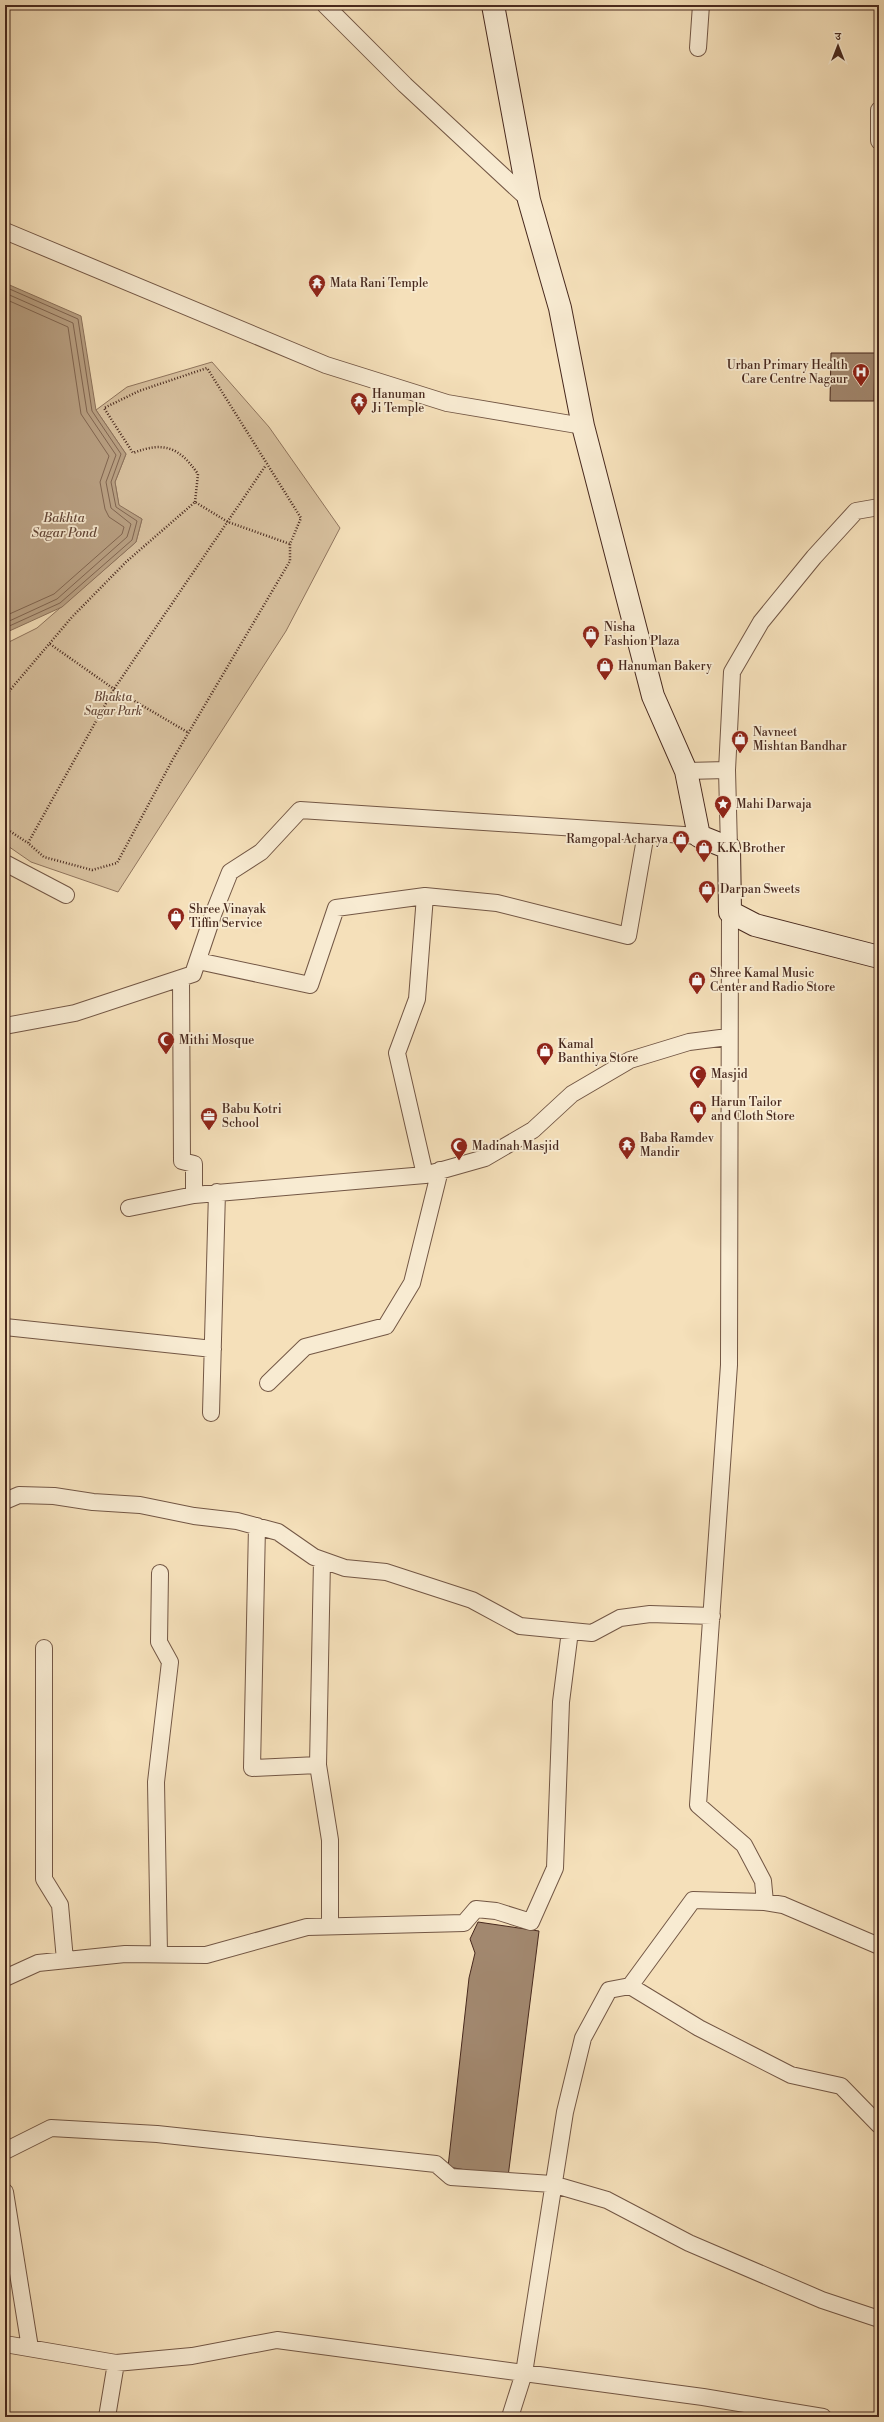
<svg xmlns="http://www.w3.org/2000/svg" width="884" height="2422" viewBox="0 0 884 2422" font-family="'Libre Bodoni','Noto Serif Devanagari',serif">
<rect width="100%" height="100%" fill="#f5e0ba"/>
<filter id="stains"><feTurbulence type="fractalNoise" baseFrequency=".005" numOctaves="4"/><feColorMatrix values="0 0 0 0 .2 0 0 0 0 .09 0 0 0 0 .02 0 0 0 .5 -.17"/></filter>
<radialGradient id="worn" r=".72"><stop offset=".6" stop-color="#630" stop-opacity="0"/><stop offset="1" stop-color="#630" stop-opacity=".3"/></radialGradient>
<path fill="#d8c19f" stroke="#90755e" d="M212,362L269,427L340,528L286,631L118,892L31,862L5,844V644L37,628L136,542L142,519L119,506L115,482L126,454L96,410L127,387Z"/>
<path fill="#baa285" stroke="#8c725c" d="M5,283L81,316L96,410L126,454L115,482L119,505L142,519L136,542L62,607L5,633Z"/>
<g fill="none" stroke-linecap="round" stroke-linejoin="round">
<path stroke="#816652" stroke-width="1" d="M5,287L78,319L92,411L121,454L111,482L116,507L137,521L132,540L60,603L5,628
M5,293L73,323L87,412L116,455L106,482L111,508L131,524L127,537L57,599L5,623
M5,299L68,327L81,414L109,456L100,482L105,509L109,517L124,527L122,534L54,594L5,616"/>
</g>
<path fill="#a2886f" stroke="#48291e" d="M831,353H875L874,401H830Z
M478,1922L539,1931L508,2177L448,2167L469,1978L475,1953L470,1939Z"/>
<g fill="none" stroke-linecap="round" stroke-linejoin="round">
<defs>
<path id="street" d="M325,5L405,85L529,200
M698,48L701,5
M879,110V141
M5,231L326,365L447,403L583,426
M727,770L732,672L761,622L814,557L856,511L879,507
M686,771L727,770L729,848
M5,863L66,895
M730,912L729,1365L698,1805L744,1845L763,1881L765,1902L783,1905L879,1946
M198,961L310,985L336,908L425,896L497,903L628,936L646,833
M181,978L182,1161L194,1164V1195
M5,1026L75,1013L193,974L214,912L230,872L261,852L300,810L699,836
M425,1175L397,1053L417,999L425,896
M129,1208L194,1195L425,1175L485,1158L533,1130L572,1094L630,1060L689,1042L728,1037
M5,1327L213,1349
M268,1383L305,1347L386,1326L412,1283L440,1170
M211,1413L217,1192
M5,1501L19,1495L54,1496L93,1502L140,1505L194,1516L237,1521L278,1532L314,1557L345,1568L386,1572L472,1600L520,1626L592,1633L620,1618L650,1614L712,1616
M257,1526L252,1768L318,1765
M322,1560L318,1765L330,1840V1926
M44,1648V1879L60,1905L65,1960
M159,1954L156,1782L170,1662L159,1642L160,1573
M5,1978L38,1963L125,1954L206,1955L307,1927L464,1923L476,1909L496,1911L531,1922L555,1868L561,1702L570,1631
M630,1986L699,2028L791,2075L841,2086L879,2125
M5,2151L51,2128L157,2134L436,2164L451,2177L552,2184L607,2200L689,2243L822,2300L879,2319
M5,2192L30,2348
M5,2344L116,2363L192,2356L277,2340L703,2397L823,2417
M107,2417L116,2363
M510,2417L524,2373L565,2112L583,2038L609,1990L630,1986L693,1900L765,1902"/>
<path id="secondary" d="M493,5L529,200L560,308L583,426L653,696L686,771L699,836L729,848L730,912L755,925L879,957"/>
</defs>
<use href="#street" stroke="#735745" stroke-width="18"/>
<use href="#secondary" stroke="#48291e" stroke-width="24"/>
<path stroke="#48291e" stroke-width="2.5" stroke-dasharray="1 2" stroke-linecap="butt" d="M195,502L198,474C179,447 164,441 133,453L104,408L139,391L207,368L301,518L290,544V561L173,759L117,863L92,870L44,857L28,843L114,689L266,465
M50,644L114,689L189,733
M5,696L72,617L126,562L195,502L228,522L290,544
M5,828L28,843"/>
<use href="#street" stroke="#f8ebd2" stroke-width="16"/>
<use href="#secondary" stroke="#f8ebd2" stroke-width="22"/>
</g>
<defs>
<symbol id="temple-pin" viewBox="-11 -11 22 30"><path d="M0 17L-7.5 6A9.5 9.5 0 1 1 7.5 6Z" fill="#8f2418" stroke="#f8ebd2"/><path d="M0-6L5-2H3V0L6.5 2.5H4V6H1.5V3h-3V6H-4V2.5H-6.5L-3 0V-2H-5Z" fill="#fff"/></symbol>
<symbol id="hospital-pin" viewBox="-11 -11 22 30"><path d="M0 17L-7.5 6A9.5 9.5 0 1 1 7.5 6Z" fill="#8f2418" stroke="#f8ebd2"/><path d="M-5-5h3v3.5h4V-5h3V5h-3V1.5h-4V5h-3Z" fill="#fff"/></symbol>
<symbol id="shop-pin" viewBox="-11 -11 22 30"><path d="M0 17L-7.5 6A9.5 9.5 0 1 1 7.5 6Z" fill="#8f2418" stroke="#f8ebd2"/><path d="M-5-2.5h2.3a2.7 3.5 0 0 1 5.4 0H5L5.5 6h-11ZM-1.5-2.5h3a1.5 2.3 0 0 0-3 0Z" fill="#fff"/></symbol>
<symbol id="sight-pin" viewBox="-11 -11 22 30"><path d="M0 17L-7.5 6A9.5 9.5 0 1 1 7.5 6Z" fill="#8f2418" stroke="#f8ebd2"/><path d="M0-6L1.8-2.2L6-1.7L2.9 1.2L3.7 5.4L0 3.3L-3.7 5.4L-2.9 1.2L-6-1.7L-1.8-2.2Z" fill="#fff"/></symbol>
<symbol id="mosque-pin" viewBox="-11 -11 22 30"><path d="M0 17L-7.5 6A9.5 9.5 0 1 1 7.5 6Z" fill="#8f2418" stroke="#f8ebd2"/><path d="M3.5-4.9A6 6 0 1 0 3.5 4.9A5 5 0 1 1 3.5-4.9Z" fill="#fff"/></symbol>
<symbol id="office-pin" viewBox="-11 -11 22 30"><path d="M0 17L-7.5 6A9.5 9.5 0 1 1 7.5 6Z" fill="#8f2418" stroke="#f8ebd2"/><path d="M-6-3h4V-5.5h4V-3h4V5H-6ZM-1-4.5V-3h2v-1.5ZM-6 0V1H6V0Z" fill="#fff"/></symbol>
</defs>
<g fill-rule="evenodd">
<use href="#temple-pin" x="307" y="273" width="20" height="27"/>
<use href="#hospital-pin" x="851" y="362" width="20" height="27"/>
<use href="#temple-pin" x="349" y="391" width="20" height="27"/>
<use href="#shop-pin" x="581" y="624" width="20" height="27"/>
<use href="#shop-pin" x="595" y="656" width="20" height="27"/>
<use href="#shop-pin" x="730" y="729" width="20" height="27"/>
<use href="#sight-pin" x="713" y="794" width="20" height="27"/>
<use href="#shop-pin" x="671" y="829" width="20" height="27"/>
<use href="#shop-pin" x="694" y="838" width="20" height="27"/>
<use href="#shop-pin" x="697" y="879" width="20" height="27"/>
<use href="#shop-pin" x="166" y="906" width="20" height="27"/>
<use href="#shop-pin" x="687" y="970" width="20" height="27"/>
<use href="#mosque-pin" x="156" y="1030" width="20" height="27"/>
<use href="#shop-pin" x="535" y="1041" width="20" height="27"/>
<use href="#mosque-pin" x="688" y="1064" width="20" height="27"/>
<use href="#shop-pin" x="688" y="1099" width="20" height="27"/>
<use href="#office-pin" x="199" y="1106" width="20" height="27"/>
<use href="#temple-pin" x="617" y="1135" width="20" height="27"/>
<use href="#mosque-pin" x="449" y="1136" width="20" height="27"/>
</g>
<g text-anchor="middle" stroke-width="3.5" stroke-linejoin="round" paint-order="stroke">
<g font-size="12" fill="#48291e" stroke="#f8ebd2" text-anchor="start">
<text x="330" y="287">Mata Rani Temple</text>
<text x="848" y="369" text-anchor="end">Urban Primary Health<tspan x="848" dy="14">Care Centre Nagaur</tspan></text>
<text x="372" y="398">Hanuman<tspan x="372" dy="14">Ji Temple</tspan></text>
<text x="604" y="631">Nisha<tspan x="604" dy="14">Fashion Plaza</tspan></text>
<text x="618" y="670">Hanuman Bakery</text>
<text x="753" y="736">Navneet<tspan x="753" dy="14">Mishtan Bandhar</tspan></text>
<text x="736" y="808">Mahi Darwaja</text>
<text x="668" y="843" text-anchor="end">Ramgopal Acharya</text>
<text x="717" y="852">K.K. Brother</text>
<text x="720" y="893">Darpan Sweets</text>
<text x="189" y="913">Shree Vinayak<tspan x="189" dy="14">Tiffin Service</tspan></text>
<text x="710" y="977">Shree Kamal Music<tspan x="710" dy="14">Center and Radio Store</tspan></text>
<text x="179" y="1044">Mithi Mosque</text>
<text x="558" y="1048">Kamal<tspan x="558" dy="14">Banthiya Store</tspan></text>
<text x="711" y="1078">Masjid</text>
<text x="711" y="1106">Harun Tailor<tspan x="711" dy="14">and Cloth Store</tspan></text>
<text x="222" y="1113">Babu Kotri<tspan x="222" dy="14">School</tspan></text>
<text x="640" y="1142">Baba Ramdev<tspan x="640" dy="14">Mandir</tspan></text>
<text x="472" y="1150">Madinah Masjid</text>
</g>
<g font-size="12" font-style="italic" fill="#654738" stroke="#f8ebd2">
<text x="113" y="701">Bhakta<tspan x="113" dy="14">Sagar Park</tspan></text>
</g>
<g font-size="13" font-style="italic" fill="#644738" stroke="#f8ebd2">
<text x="64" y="522">Bakhta<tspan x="64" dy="15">Sagar Pond</tspan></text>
</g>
</g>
<rect width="884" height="2422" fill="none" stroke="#f5e0ba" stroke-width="20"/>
<rect x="6" y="6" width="872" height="2410" fill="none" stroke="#48291e" stroke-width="2"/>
<rect x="10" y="10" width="864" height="2402" fill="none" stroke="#48291e"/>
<g transform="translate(838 46)" stroke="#f8ebd2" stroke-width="3" paint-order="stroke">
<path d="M0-3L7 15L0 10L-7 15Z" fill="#48291e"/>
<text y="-6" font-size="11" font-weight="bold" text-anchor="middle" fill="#48291e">उ</text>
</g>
<rect width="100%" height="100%" filter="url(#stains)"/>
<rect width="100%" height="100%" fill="url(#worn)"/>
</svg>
